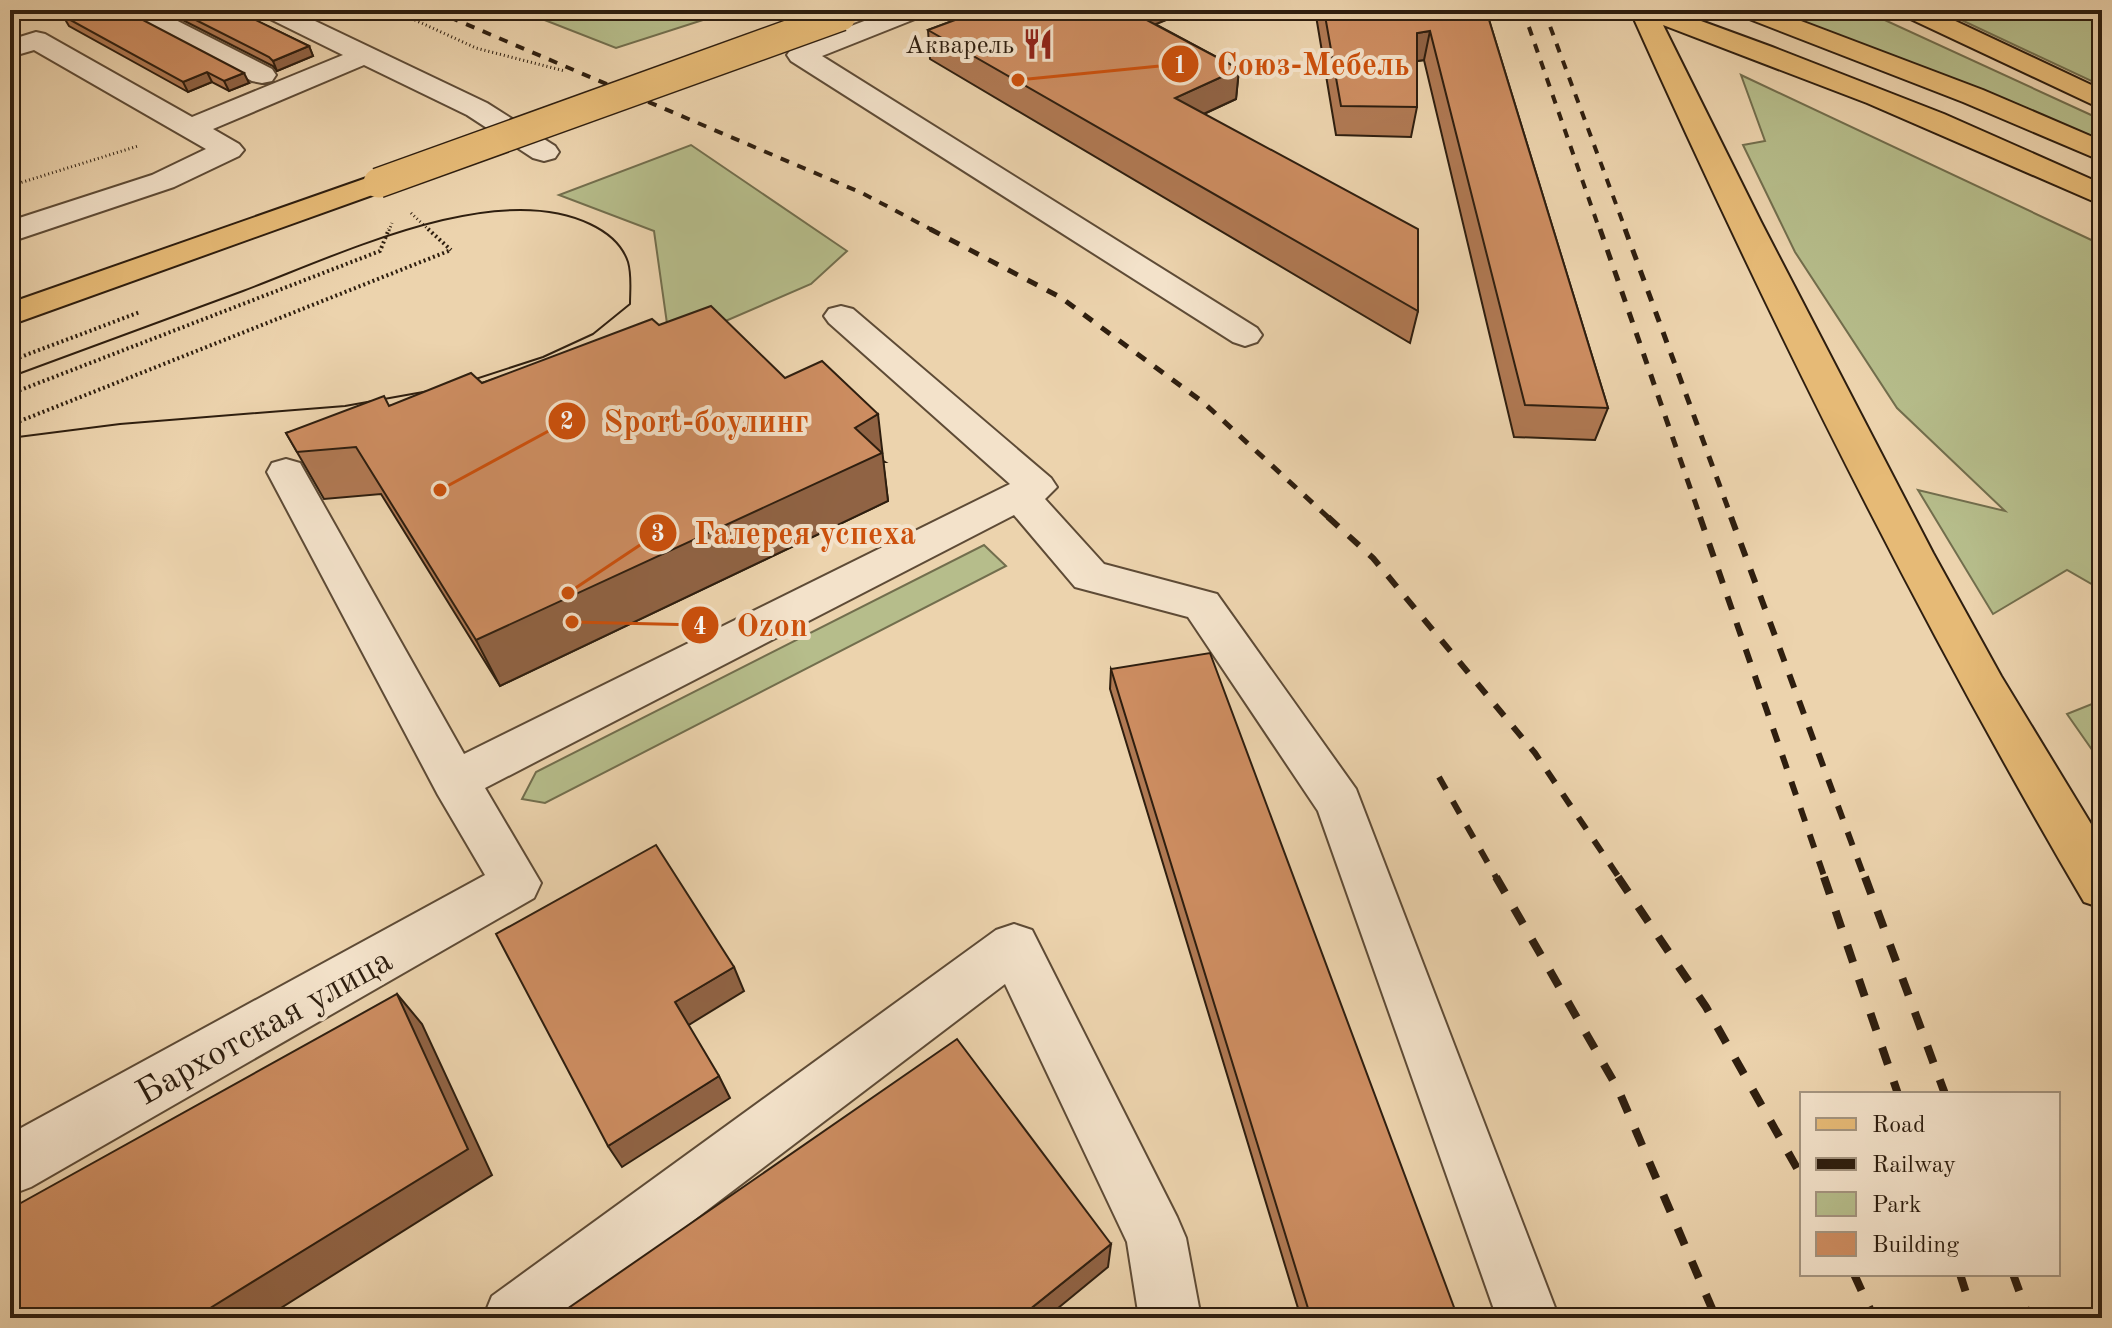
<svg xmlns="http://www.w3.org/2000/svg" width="2112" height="1328" viewBox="0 0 2112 1328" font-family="'Old Standard TT',serif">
<rect width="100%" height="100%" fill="#ecd3ad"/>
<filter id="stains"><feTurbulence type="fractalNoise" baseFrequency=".0025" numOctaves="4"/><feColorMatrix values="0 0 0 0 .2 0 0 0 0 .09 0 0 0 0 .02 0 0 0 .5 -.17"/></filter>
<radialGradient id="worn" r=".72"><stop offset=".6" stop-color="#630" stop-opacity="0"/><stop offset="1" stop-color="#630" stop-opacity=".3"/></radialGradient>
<path fill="#b6bd8b" stroke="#726e4d" stroke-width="2" d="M519,10H734L616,48Z
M1764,10H1863L2102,120V146Z
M1941,10H2102V86L1940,10Z
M1741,75L2102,245V590L2067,570L1993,614L1918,490L2005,511L1897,408L1795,252L1743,145L1765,141Z
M691,145L847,251L811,284L670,345L654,231L559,195Z
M984,545L1006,566L545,803L522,799L536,772Z
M2102,700V764L2067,714Z"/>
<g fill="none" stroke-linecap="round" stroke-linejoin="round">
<defs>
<path id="minor" d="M123,10H156L272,69L276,75L272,81L262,83L252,81L127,15Z
M258,10H292L487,103L555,146L559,152L555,158L544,161L533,158L467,115L364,65L213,129L239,144L244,150L239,156L174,187L10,242V221L152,175L206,149L34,50L10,57V40L36,32L45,34L192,117L343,55L262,15Z
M893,10H929L925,15L822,56L1257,328L1262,335L1257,342L1245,346L1233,342L791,61L787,55L791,49Z
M841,306L853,309L1051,478L1057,487L1045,499L1104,564L1217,594L1356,789L1559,1318H1497L1318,811L1188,617L1075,587L1014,515L485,788L541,883L534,898L31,1187L10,1195V1134L485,875L438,795L267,472L272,463L286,459L300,463L464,754L1010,484L829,323L824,316L829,309Z
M1014,924L1032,930L1177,1217L1186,1238L1201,1318H1139L1127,1242L1005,984L565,1318H483L492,1296L996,930Z"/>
<path id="major" d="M1630,10H1671L1772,47L1944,114L2102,184V205L1867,103L1663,25L1761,222L1933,553L2001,676L2102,842V908L2084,902C1915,614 1766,314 1630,10Z
M1735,10H1772L1983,90L2102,141V161L1963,102L1739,15Z
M1898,10H1932L2102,90V109L1902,15Z
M378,174L389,177L393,183L389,189L10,325V303Z"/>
</defs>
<use href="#minor" stroke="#5e4b36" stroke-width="4"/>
<use href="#major" stroke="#2e1e0f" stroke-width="4"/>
<path stroke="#2e1e0f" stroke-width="3" stroke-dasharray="1 3" stroke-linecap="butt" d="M393,10L476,48L565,71
M2078,10L2102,22
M952,16L969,10
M10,186L138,146
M389,231L392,223"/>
<path stroke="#2e1e0f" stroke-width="4" stroke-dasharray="2 3" stroke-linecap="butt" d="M10,361L140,312
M10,394L380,251L389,229
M10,425L451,250"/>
<use href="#minor" fill="#f3e2ca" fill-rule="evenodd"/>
<use href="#major" fill="#e6ba76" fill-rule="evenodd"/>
<path stroke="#2e1e0f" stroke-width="2" d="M10,377C88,348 165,320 243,291C336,256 495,178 590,224C607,232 622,244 628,262C632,276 630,290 630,304L593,334L543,357L451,387L345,406L120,424L10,438"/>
<path stroke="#2e1e0f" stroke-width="4" stroke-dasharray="9 9" stroke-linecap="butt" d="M433,10L862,193L934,231
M1523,10L1600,231
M1544,10L1626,231"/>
<path stroke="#2e1e0f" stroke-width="5" stroke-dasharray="11 11" stroke-linecap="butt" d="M930,229L1060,297L1204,403L1330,519
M1600,229L1701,519
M1625,229L1732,519"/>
<path stroke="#2e1e0f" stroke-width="6" stroke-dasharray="14 14" stroke-linecap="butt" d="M1328,517L1373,558L1535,753L1620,879
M1700,517L1825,879
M1731,517L1865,879
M1439,777L1497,879"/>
<path stroke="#2e1e0f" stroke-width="8" stroke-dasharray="18 18" stroke-linecap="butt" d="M1496,877L1618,1089L1716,1318
M1618,877L1706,1007L1802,1177
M1824,877L1898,1094
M1865,877L1945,1094
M1854,1274L1874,1318
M1960,1274L1974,1318
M2013,1274L2029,1318"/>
<defs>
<path id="major-bridge" d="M378,183L841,16"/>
</defs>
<use href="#major-bridge" stroke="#2e1e0f" stroke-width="32" stroke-linecap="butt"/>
<path stroke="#2e1e0f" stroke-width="3" stroke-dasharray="1 3" stroke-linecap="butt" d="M411,213L430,231"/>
<path stroke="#2e1e0f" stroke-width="4" stroke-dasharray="2 3" stroke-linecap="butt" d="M428,229L451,250"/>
<use href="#major-bridge" stroke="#e6ba76" stroke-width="29"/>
</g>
<path fill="#b07953" stroke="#2e1e0f" stroke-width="2" d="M163,10H235L309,46L313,56L277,71L273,66Z
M982,10H1191L1155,24L1239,69L1236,99L1204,114L1418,311L1410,343L930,59L928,30Z
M1315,10H1486L1608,408L1595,440L1514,437L1424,60L1417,61V107L1411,137L1336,135Z
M63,16L249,83L229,91L212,82L188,92L69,26Z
M659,325L885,462H883L888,501L500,686L381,494L324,499L286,433L389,406L482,383Z
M1111,669L1458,1318H1301L1110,689Z"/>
<path fill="#906344" stroke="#2e1e0f" stroke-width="2" d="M1125,10H1191L1124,37Z
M1430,31L1424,60L1411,62L1417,33Z
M309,46L313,56L277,71L273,61Z
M1239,69L1236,99L1173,128L1175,98Z
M207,72L212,82L188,92L183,82Z
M244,73L249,83L229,91L224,81Z
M878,414L888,501L500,686L476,640Z
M734,967L744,991L687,1026L675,1002Z
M397,994L422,1024L492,1175L265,1318H194Z
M719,1076L730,1098L622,1167L608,1146Z
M1111,1244L1108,1267L1046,1318H1019Z"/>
<path fill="#cd8d61" stroke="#2e1e0f" stroke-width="2" d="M81,10H124L244,73L224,81L207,72L183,82L63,16Z
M176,10H235L309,46L273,61L269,57Z
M982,10H1128L1239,69L1175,98L1418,229V311L928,30Z
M1324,10H1486L1608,408L1525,405L1430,31L1417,33V107L1341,106Z
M711,306L785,378L822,361L878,414L855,428L882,453L476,640L356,447L297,452L286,433L384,396L389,406L471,373L482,383L652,319L659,325Z
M1210,653L1458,1318H1311L1111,669Z
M656,845L734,967L675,1002L719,1076L608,1146L496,934Z
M397,994L468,1149L194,1318H10V1209Z
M957,1039L1111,1244L1019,1318H554Z"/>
<defs>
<symbol id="restaurant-bare" viewBox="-9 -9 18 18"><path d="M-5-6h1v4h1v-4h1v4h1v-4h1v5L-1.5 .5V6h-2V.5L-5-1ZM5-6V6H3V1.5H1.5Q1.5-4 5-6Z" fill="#8f2418" stroke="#f3e2ca" stroke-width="2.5" paint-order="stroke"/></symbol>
</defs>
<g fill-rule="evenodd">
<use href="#restaurant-bare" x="1016" y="22" width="44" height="44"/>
</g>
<g text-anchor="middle" stroke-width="8" stroke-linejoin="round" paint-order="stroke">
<g font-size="26" fill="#2e1e0f" stroke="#f3e2ca" text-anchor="end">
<text x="1014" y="53">Акварель</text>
</g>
<g font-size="36" fill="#2e1e0f" stroke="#f3e2ca">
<text transform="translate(263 1025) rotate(-29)" y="13">Бархотская улица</text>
</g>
</g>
<path fill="none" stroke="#cc500c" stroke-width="3" d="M1018 80L1180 64M440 490L567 421M568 593L658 533M572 622L700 625"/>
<g fill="#cc500c" stroke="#f3e2ca" stroke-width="3">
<circle cx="1018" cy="80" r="8"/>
<circle cx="440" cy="490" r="8"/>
<circle cx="568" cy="593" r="8"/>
<circle cx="572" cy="622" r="8"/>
<circle cx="1180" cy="64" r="20"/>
<circle cx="567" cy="421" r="20"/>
<circle cx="658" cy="533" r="20"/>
<circle cx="700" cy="625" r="20"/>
</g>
<g font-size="24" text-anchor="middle" font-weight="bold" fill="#fff">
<text x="1180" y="73">1</text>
<text x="567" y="429">2</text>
<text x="658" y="541">3</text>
<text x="700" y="634">4</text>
</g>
<g font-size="32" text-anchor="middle" font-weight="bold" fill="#cc500c" stroke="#f3e2ca" stroke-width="8" stroke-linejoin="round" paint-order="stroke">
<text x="1313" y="75">Союз-Мебель</text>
<text x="706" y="432">Sport-боулинг</text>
<text x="805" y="544">Галерея успеха</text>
<text x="772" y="636">Ozon</text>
</g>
<rect width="2112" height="1328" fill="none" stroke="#ecd3ad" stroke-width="40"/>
<rect x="12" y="12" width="2088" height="1304" fill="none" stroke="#2e1e0f" stroke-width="4"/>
<rect x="20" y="20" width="2072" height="1288" fill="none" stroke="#2e1e0f" stroke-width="2"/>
<rect x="1800" y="1092" width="260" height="184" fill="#f3e2ca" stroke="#a4947f" stroke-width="2"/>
<rect x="1816" y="1118" width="40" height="12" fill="#e6ba76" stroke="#a4947f" stroke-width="2"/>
<text x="1872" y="1132" font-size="24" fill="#2e1e0f">Road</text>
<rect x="1816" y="1158" width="40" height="12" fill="#2e1e0f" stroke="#a4947f" stroke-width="2"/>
<text x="1872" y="1172" font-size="24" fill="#2e1e0f">Railway</text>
<rect x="1816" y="1192" width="40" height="24" fill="#b6bd8b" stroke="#a4947f" stroke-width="2"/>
<text x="1872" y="1212" font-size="24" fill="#2e1e0f">Park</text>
<rect x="1816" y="1232" width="40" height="24" fill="#cd8d61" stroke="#a4947f" stroke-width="2"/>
<text x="1872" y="1252" font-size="24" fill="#2e1e0f">Building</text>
<rect width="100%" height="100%" filter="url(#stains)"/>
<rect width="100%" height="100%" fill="url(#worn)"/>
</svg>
